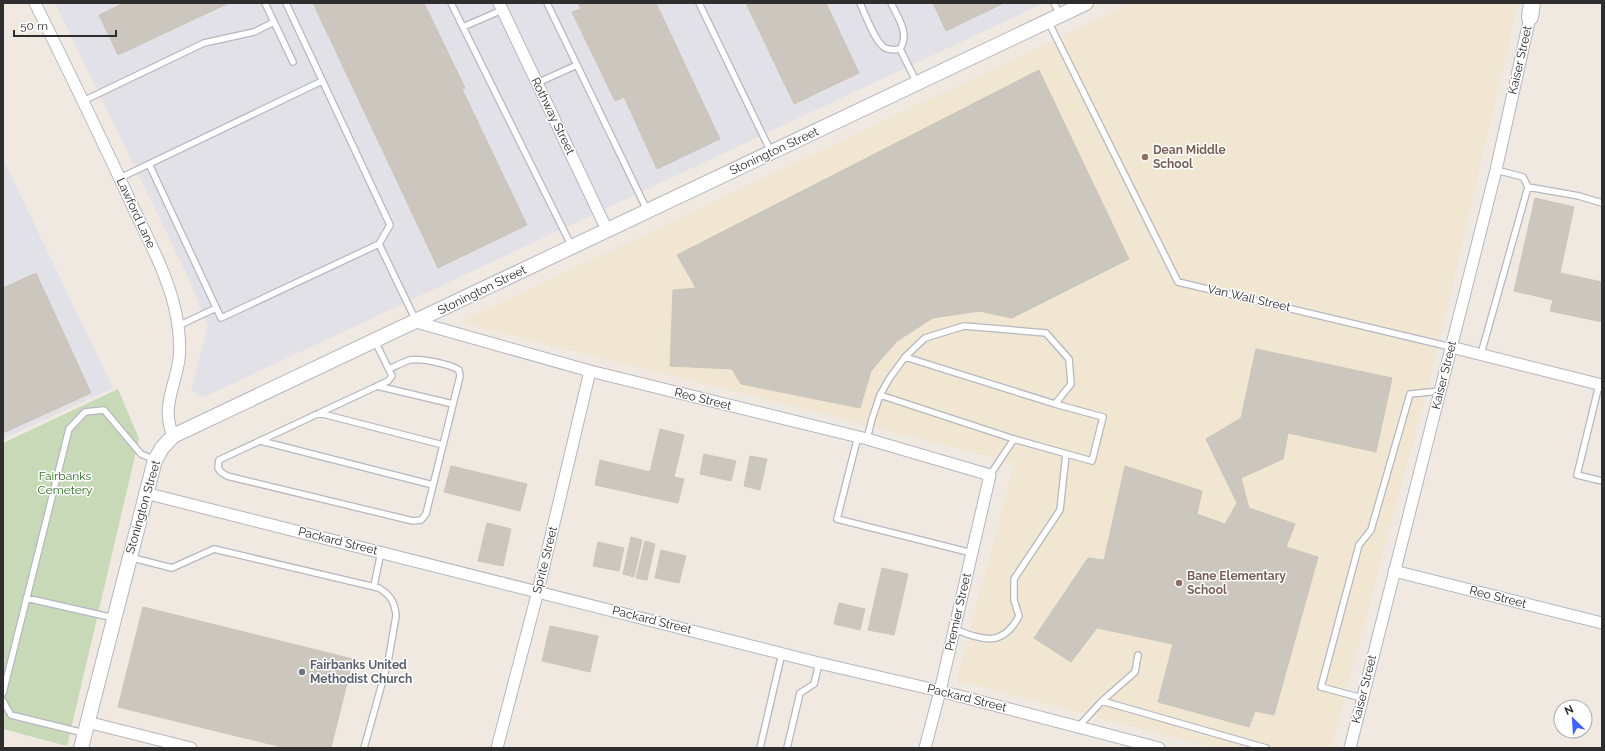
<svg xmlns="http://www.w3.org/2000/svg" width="1605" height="751" viewBox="0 0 1605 751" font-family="Raleway,sans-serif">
<rect width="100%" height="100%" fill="#efe9e1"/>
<path fill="#e3e1e8" d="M55,3H1044L202,398L191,389L208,326L187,275Z
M3,159L113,388L3,439Z"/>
<path fill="#f0e6d1" d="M1132,3H1518L1434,363L1331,748H1214L957,680L1015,463L461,322Z"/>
<path fill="#c8d9b8" d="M118,389L139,439L67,746L3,729V443Z"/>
<path fill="#cbc7bf" stroke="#cbc5ba" d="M124,3H229L118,55L99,15Z
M313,3H424L465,88L462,89L527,225L438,268Z
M578,3H656L720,139L657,169L624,97L615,101L572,12L581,9Z
M746,3H826L859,73L794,104Z
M933,3H1004L946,31Z
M1039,70L1129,259L1012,318L979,311L933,318L897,341L871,371L860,408L741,384L732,369L670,366L673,290L696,288L677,255Z
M1535,198L1574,207L1560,273L1602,282V322L1550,311L1553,300L1514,291Z
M36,273L91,393L3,433V288Z
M1256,349L1392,378L1376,452L1288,433L1283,459L1241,478L1249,508L1295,524L1286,547L1318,557L1274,715L1255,711L1249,727L1158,702L1173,644L1097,628L1071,662L1034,638L1088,558L1104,560L1125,466L1202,491L1197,514L1225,524L1237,503L1206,439L1241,418Z
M660,429L684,435L674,477L684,479L678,503L595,485L600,460L650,472Z
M704,454L736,461L731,481L700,474Z
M750,456L767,459L760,490L744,486Z
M451,466L527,484L520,511L444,492Z
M487,523L511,529L503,566L478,561Z
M631,537L642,540L634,577L623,574Z
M645,541L655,544L647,580L636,578Z
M598,542L624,548L619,571L593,566Z
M661,550L686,556L679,583L655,578Z
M882,568L908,574L894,635L868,630Z
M839,603L865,609L860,630L834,624Z
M143,607L353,659L331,748H286L118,707Z
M550,626L598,636L590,672L542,661Z"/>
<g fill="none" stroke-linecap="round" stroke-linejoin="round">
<defs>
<path id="service" d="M265,3L293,62
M286,3L390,225L379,244L416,321
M451,3L572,247
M547,3L647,210
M699,3L771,152
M860,3C865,14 875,42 885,48C890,50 895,50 900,49C910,33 898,18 891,3
M1054,3L1060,15
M1048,21L1178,282L1451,347
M463,27L502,10
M900,49L917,83
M537,83L577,65
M83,101L204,43L254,32L274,22
M149,164L221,318L379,244
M120,178L322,81
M1528,187L1579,196L1602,203
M178,326L216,308
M375,341L392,376L388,381L219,460L218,468L221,472L227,476L413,521L421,520L426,514L460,376L459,370C450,364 420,358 410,360C403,362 396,366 389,369
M1481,354L1528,187L1523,177L1496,170
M1599,385L1577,475L1602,481
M377,386L453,404
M880,395L889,379L905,357L925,338L964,326L1046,333L1069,359L1071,384L1055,404
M319,413L443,445
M858,436L837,519L972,553
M867,439L872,419L880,395L1014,439L1092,461L1103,417L1055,404L905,357
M261,441L433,485
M990,475L1014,439
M129,557L172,568L214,549L379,588C390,595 395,602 396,616L388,662L364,748
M374,586L381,552
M26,598L114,618
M954,629C983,640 1002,648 1019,616L1014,600V579L1060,510L1066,454
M3,693L69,429L85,412L104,410L141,454L155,460
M1362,698L1321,687L1359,545L1371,530L1410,394L1440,391
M3,701L11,715L84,733
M1102,701L1135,672L1138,655
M1078,727L1102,701L1266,748
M760,748L782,653
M787,748L800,693L814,684L819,663"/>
<path id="minor" d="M35,3C68,70 101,137 132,205C147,237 165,270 174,305C178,322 181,342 179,359C175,388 161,406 173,436
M499,3L607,230
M416,322L590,371L867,439L990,475L940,691L925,748
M1451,347L1602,385
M145,493L819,663L940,691L1159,748
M1394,571L1602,623
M87,722L191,748
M497,748L538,591L590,371
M1350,748L1496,170L1530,17L1533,11"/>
<path id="tertiary" d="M81,748L155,460L162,448L173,436L1086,3"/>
<path id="secondary" d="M1530,17L1532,3"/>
</defs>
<use href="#service" stroke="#b4b7c1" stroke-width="8"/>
<use href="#minor" stroke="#b4b7c1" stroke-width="13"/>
<use href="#tertiary" stroke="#b4b7c1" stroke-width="16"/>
<use href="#secondary" stroke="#b4b7c1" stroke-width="18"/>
<use href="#service" stroke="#fff" stroke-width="5.5"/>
<use href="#minor" stroke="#fff" stroke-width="11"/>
<use href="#tertiary" stroke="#fff" stroke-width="14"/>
<use href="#secondary" stroke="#fff" stroke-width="16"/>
</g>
<g fill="#8d6e63" stroke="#fff" stroke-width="1.5">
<circle cx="1145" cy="157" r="4"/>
<circle cx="1179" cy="583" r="4"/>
</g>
<circle fill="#6b7280" stroke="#fff" stroke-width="1.5" cx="302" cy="672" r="4"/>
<g text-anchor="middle" stroke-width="3" stroke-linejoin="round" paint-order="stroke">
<g font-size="12" fill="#2e2e2e" stroke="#fff">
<text transform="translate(1520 60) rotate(-77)" y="4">Kaiser Street</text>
<text transform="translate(553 116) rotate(64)" y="4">Rothway Street</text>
<text transform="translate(774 151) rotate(-25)" y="4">Stonington Street</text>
<text transform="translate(136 213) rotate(65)" y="4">Lawford Lane</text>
<text transform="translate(482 290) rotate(-26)" y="4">Stonington Street</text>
<text transform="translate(1249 298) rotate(13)" y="4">Van Wall Street</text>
<text transform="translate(1444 375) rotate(-76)" y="4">Kaiser Street</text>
<text transform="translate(703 399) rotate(14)" y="4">Reo Street</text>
<text transform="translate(143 507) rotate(-74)" y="4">Stonington Street</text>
<text transform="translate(338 541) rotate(14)" y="4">Packard Street</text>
<text transform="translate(545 560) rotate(-76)" y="4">Sprite Street</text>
<text transform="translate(1498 597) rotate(14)" y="4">Reo Street</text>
<text transform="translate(958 612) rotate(-77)" y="4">Premier Street</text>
<text transform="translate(652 620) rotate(14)" y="4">Packard Street</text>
<text transform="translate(1364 689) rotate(-76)" y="4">Kaiser Street</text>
<text transform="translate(967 698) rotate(14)" y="4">Packard Street</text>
</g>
<g font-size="12" font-weight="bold" fill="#785e54" stroke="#fff" text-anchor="start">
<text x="1153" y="154">Dean Middle<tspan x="1153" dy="14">School</tspan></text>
<text x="1187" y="580">Bane Elementary<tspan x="1187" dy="14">School</tspan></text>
</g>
<g font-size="12" fill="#2c6e1b" stroke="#fff">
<text x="65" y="480">Fairbanks<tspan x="65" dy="14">Cemetery</tspan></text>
</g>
<g font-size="12" font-weight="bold" fill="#5b616d" stroke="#fff" text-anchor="start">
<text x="310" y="669">Fairbanks United<tspan x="310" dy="14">Methodist Church</tspan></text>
</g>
</g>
<rect width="1605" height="751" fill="none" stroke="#2e2e2e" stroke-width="8"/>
<g transform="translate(1573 719) rotate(335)"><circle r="19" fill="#ffffff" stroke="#ababab"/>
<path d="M0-3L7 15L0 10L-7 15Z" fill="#4264fb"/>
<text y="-6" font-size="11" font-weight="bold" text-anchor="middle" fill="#2e2e2e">N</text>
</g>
<path d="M14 30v6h102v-6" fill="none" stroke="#2e2e2e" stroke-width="2"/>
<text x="20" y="30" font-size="12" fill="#2e2e2e" stroke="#ffffff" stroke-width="3" paint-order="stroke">50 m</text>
</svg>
